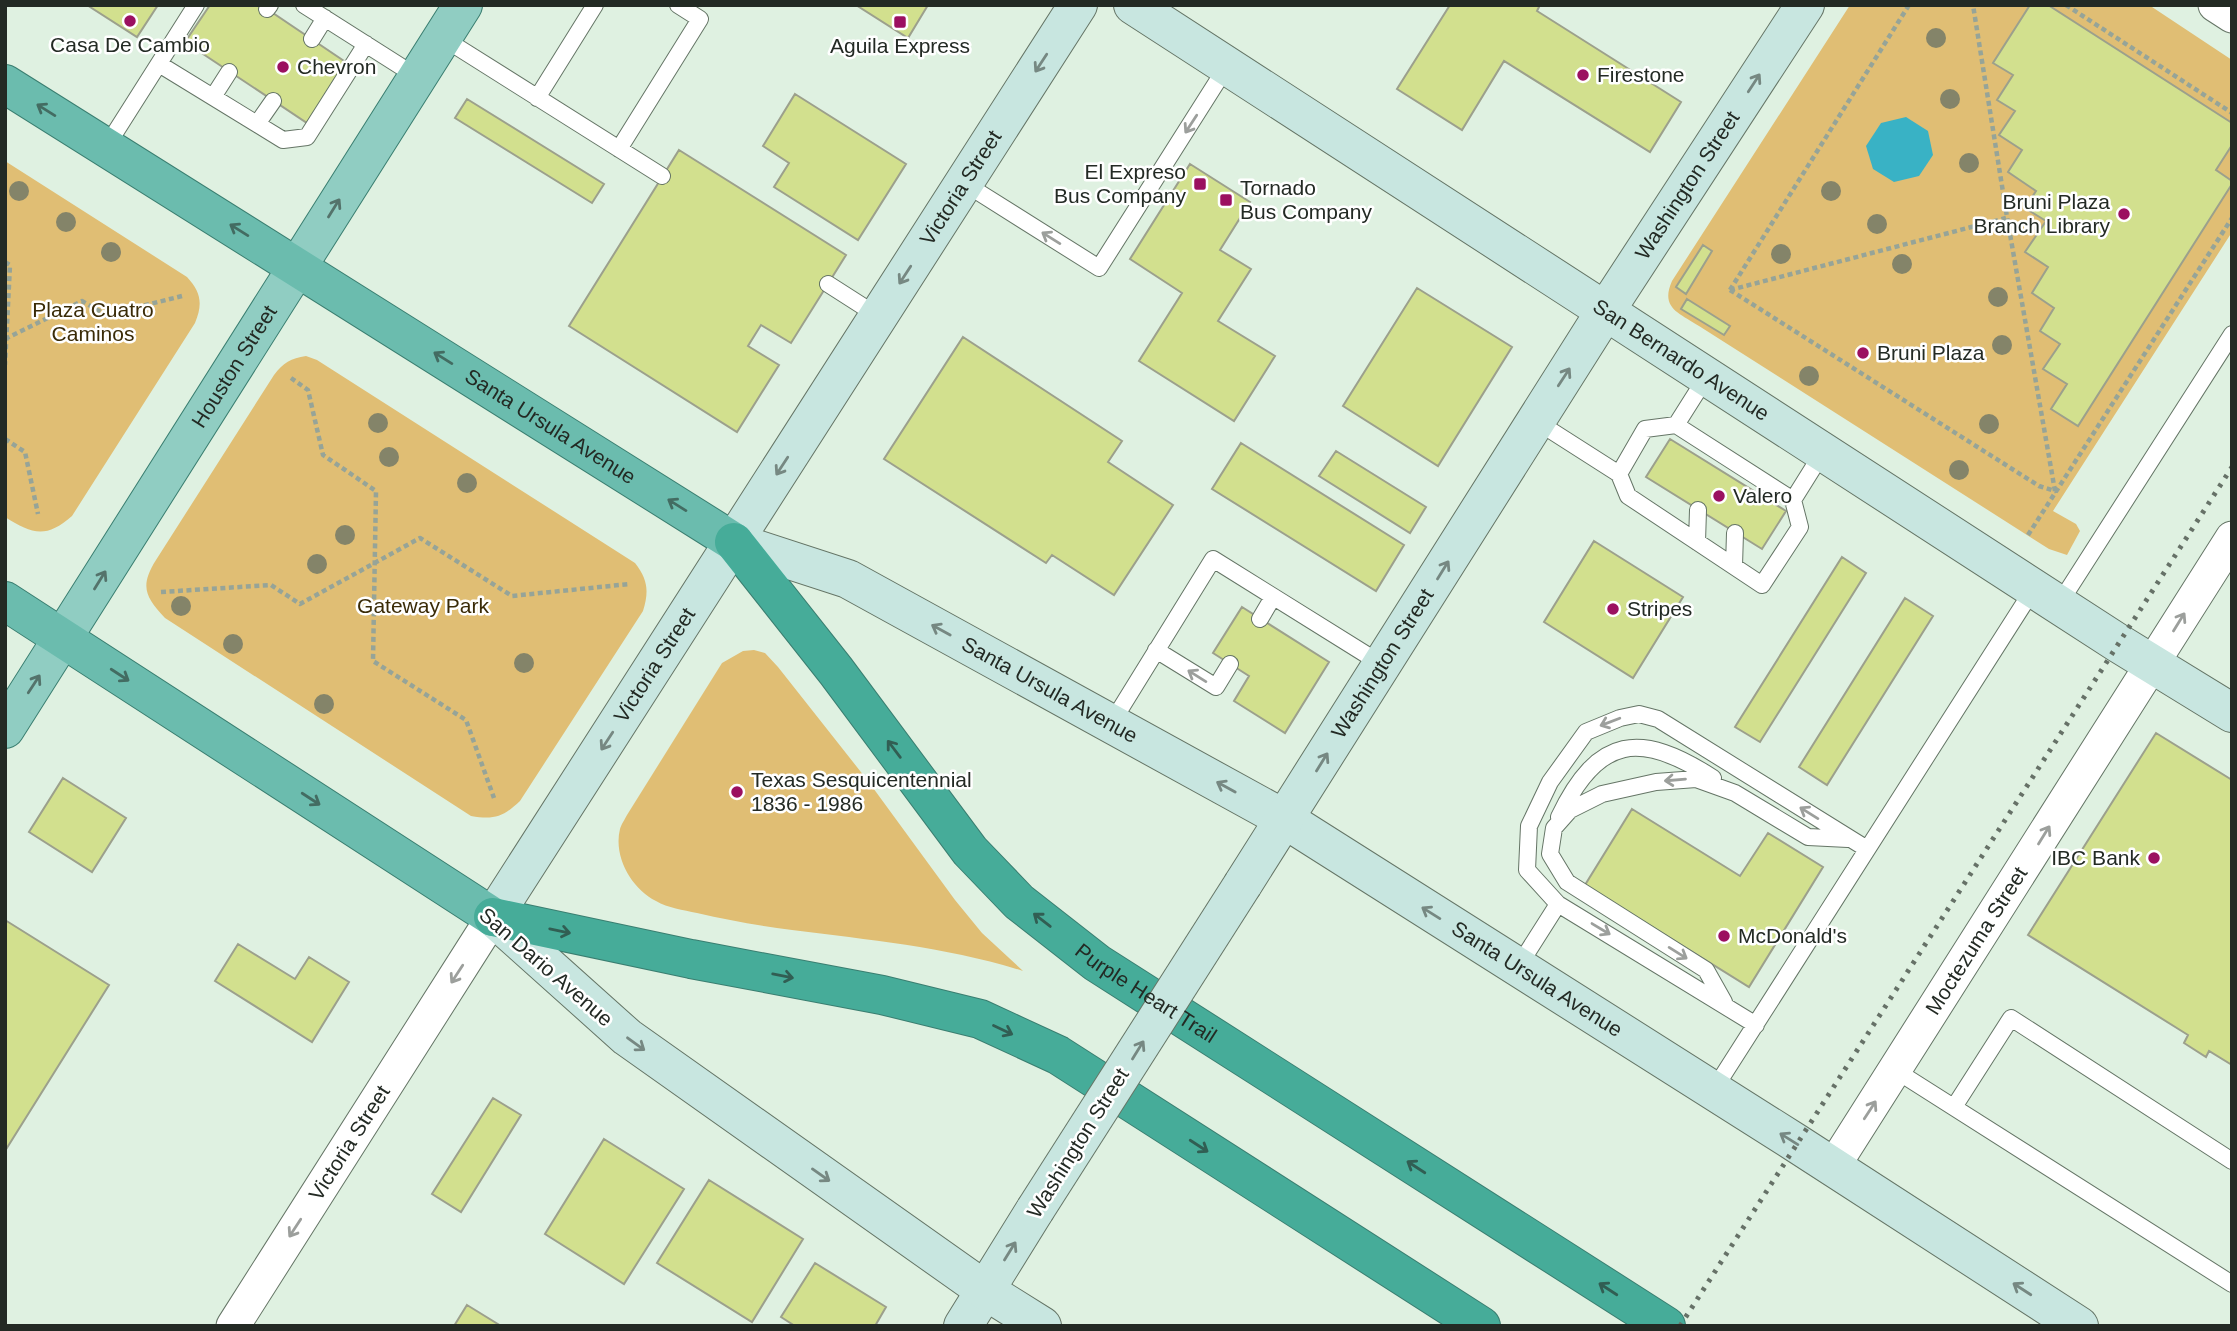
<svg xmlns="http://www.w3.org/2000/svg" width="2237" height="1331" viewBox="0 0 2237 1331" font-family="Helvetica,sans-serif">
<rect width="100%" height="100%" fill="#dff1e1"/>
<path fill="#e0be74" d="M1850,5H2149L2232,60V232L2053,511L2076,524L2080,531L2067,555L2049,549L1699,326C1679,313 1660,308 1672,281Z
M5,161L187,277C201,292 203,304 195,323L72,516C46,539 32,534 5,517Z
M306,356L317,360L635,563C648,580 649,591 643,611L520,801C503,817 494,820 471,816L165,618C146,597 139,587 156,560L274,375C283,363 291,358 306,356Z
M754,650L765,653L778,667L868,781L955,900L982,933L1023,971C947,947 870,940 792,930C759,926 728,920 697,913C683,910 668,908 656,901C632,889 613,857 620,829C621,825 625,819 627,815L722,663L743,651Z"/>
<path fill="#39b2c5" d="M1906,117L1928,131L1933,155L1919,176L1894,182L1873,169L1866,146L1881,123Z"/>
<path fill="#d2e08e" stroke="#9ca08c" stroke-width="2" d="M87,5H158L137,37Z
M210,5H261L347,63L307,123L185,42Z
M856,5H928L908,38Z
M1450,5H1540L1537,11L1681,102L1650,152L1504,61L1462,130L1397,89Z
M2030,5H2048L2232,123V145L2216,170L2232,181V184L2078,426L2051,409L2067,384L2043,369L2060,344L2040,331L2054,308L2032,293L2048,267L2025,252L2046,221L2025,208L2036,191L2008,172L2022,150L1999,135L2015,111L1997,100L2013,75L1993,63Z
M795,94L906,164L858,240L774,187L789,163L763,146Z
M467,99L604,184L592,203L455,118Z
M679,150L846,255L791,343L761,325L748,346L779,365L737,432L569,326Z
M1190,164L1250,202L1220,250L1251,269L1218,321L1275,356L1234,421L1139,361L1182,293L1130,259Z
M1703,245L1712,251L1686,294L1676,287Z
M1417,288L1512,347L1438,466L1343,406Z
M1687,299L1730,326L1724,335L1681,309Z
M963,337L1122,441L1108,462L1173,505L1114,595L1052,555L1046,563L884,459Z
M1670,439L1786,511L1762,549L1646,477Z
M1241,443L1404,545L1376,591L1212,489Z
M1336,451L1426,507L1410,533L1319,476Z
M1594,541L1683,597L1633,678L1544,622Z
M1842,557L1866,573L1760,742L1735,727Z
M1905,598L1933,616L1827,785L1799,767Z
M1242,607L1329,662L1285,733L1234,701L1249,676L1213,653Z
M2156,733L2232,780V1065L2209,1051L2206,1057L2184,1043L2188,1035L2028,935Z
M63,778L126,818L92,872L29,832Z
M1632,809L1740,876L1768,833L1823,867L1749,987L1585,885Z
M5,920L109,985L5,1151Z
M238,944L295,979L309,957L349,982L312,1042L215,981Z
M493,1098L521,1115L461,1212L432,1194Z
M604,1139L684,1189L624,1284L545,1234Z
M709,1180L803,1239L752,1322L657,1263Z
M815,1263L886,1307L875,1326H795L781,1317Z
M467,1305L501,1326H454Z"/>
<g fill="none" stroke-linecap="round" stroke-linejoin="round">
<defs>
<path id="service" d="M304,5L419,78
M267,9L270,5
M443,38L662,176
M312,39L325,18
M159,64L283,140L307,137L366,44
M213,97L229,72
M537,98L595,5
M257,124L273,101
M106,147L196,5
M619,149L700,19L678,5
M964,183L1099,268L1227,66
M828,284L878,316
M1536,421L1619,474L1628,496L1762,585L1800,527L1793,500L1676,425L1645,429L1619,474
M1676,425L1707,376
M1793,500L1823,452
M1697,542L1698,510
M1734,566L1735,533
M2059,604L2232,334
M1260,619L1273,597
M1156,650L1216,687L1230,664
M1111,724L1213,559L1383,665
M1559,817C1598,735 1641,731 1713,778
M1518,967L1558,904
M1724,1002L1706,970L1567,882L1550,854L1554,828L1570,810L1602,794L1656,782L1696,779L1735,793L1808,837L1848,839
M1756,1025L1558,904L1527,870L1529,826L1550,782L1586,732L1620,718L1639,714L1658,719L1867,849
M1895,1070L2232,1284
M1713,1091L2034,588
M1954,1107L2011,1018L2232,1161"/>
<g id="minor">
<path d="M2215,5L2232,16"/>
<path id="s1" d="M1833,1167L2232,538"/>
<path id="s2" d="M233,1326L493,917"/>
</g>
<g id="secondary">
<path id="s3" d="M1133,5L2118,643L2232,713"/>
<path id="s4" d="M734,542L848,579L1286,820L1796,1143L2079,1326"/>
<path id="s5" d="M1243,884L1606,310L1805,5"/>
<path d="M963,1326L1035,1210"/>
<path id="s6" d="M1042,1326L986,1291L627,1037L493,917L1078,5"/>
</g>
<g id="primary">
<path id="s7" d="M5,729L463,5"/>
</g>
<g id="trunk">
<path id="s8" d="M5,84L734,542"/>
<path d="M5,601L493,917"/>
</g>
<g id="motorway">
<path id="s9" d="M734,542L836,671L970,851L1019,902L1097,963L1666,1326"/>
<path d="M493,917L691,959L882,995L980,1019L1058,1055L1481,1326"/>
</g>
</defs>
<use href="#service" stroke="#657566" stroke-width="18"/>
<use href="#minor" stroke="#657566" stroke-width="35"/>
<use href="#secondary" stroke="#657566" stroke-width="40"/>
<use href="#primary" stroke="#3a7e70" stroke-width="40"/>
<use href="#trunk" stroke="#3a7e70" stroke-width="40"/>
<use href="#motorway" stroke="#3a7e70" stroke-width="40"/>
<path stroke="#96a498" stroke-width="4.5" stroke-dasharray="5 3.5" stroke-linecap="butt" d="M2066,5L2232,113
M5,262L10,265L5,365
M1730,290L2039,486L2055,491L2007,217L1973,5
M1730,290L1909,5
M1730,290L2006,218
M5,339L82,301L106,315L182,296
M291,378L308,390L323,455L376,491L373,661L466,720L494,798
M5,439L25,452L38,514
M2028,535L2232,218
M161,592L271,585L300,604L420,538L512,596L629,584"/>
<use href="#service" stroke="#fff" stroke-width="16"/>
<use href="#minor" stroke="#fff" stroke-width="33"/>
<use href="#secondary" stroke="#c8e6e0" stroke-width="38"/>
<use href="#primary" stroke="#90cdc2" stroke-width="38"/>
<use href="#trunk" stroke="#6bbcae" stroke-width="38"/>
<use href="#motorway" stroke="#46ac99" stroke-width="38"/>
<path stroke="#667167" stroke-width="5" stroke-dasharray="3.5 7" stroke-linecap="butt" d="M1680,1326L2232,467"/>
<defs>
<path id="secondary-bridge" d="M1035,1210L1243,884"/>
</defs>
<use href="#secondary-bridge" stroke="#657566" stroke-width="40" stroke-linecap="butt"/>
<use href="#secondary-bridge" stroke="#c8e6e0" stroke-width="38"/>
</g>
<g fill="#848469">
<circle cx="1936" cy="38" r="10"/>
<circle cx="1950" cy="99" r="10"/>
<circle cx="1969" cy="163" r="10"/>
<circle cx="19" cy="191" r="10"/>
<circle cx="1831" cy="191" r="10"/>
<circle cx="66" cy="222" r="10"/>
<circle cx="1877" cy="224" r="10"/>
<circle cx="111" cy="252" r="10"/>
<circle cx="1781" cy="254" r="10"/>
<circle cx="1902" cy="264" r="10"/>
<circle cx="1998" cy="297" r="10"/>
<circle cx="2002" cy="345" r="10"/>
<circle cx="1809" cy="376" r="10"/>
<circle cx="378" cy="423" r="10"/>
<circle cx="1989" cy="424" r="10"/>
<circle cx="389" cy="457" r="10"/>
<circle cx="1959" cy="470" r="10"/>
<circle cx="467" cy="483" r="10"/>
<circle cx="345" cy="535" r="10"/>
<circle cx="317" cy="564" r="10"/>
<circle cx="181" cy="606" r="10"/>
<circle cx="233" cy="644" r="10"/>
<circle cx="524" cy="663" r="10"/>
<circle cx="324" cy="704" r="10"/>
</g>
<defs><path id="oneway-shaft" d="M-6 0H5M1.5-3L5.5 0L1.5 3" fill="none" stroke-width="1.6" stroke-linecap="round" stroke-linejoin="round" transform="scale(1.75)"/></defs>
<g stroke="#768882">
<use href="#oneway-shaft" transform="translate(1041 63) rotate(123)"/>
<use href="#oneway-shaft" transform="translate(1754 83) rotate(-57)"/>
<use href="#oneway-shaft" transform="translate(905 275) rotate(123)"/>
<use href="#oneway-shaft" transform="translate(1564 377) rotate(-57)"/>
<use href="#oneway-shaft" transform="translate(782 466) rotate(123)"/>
<use href="#oneway-shaft" transform="translate(1443 570) rotate(-58)"/>
<use href="#oneway-shaft" transform="translate(941 630) rotate(-151)"/>
<use href="#oneway-shaft" transform="translate(607 741) rotate(123)"/>
<use href="#oneway-shaft" transform="translate(1322 762) rotate(-58)"/>
<use href="#oneway-shaft" transform="translate(1226 787) rotate(-151)"/>
<use href="#oneway-shaft" transform="translate(1431 913) rotate(-148)"/>
<use href="#oneway-shaft" transform="translate(636 1044) rotate(36)"/>
<use href="#oneway-shaft" transform="translate(1138 1050) rotate(-58)"/>
<use href="#oneway-shaft" transform="translate(1789 1139) rotate(-148)"/>
<use href="#oneway-shaft" transform="translate(821 1175) rotate(35)"/>
<use href="#oneway-shaft" transform="translate(1010 1251) rotate(-58)"/>
<use href="#oneway-shaft" transform="translate(2022 1289) rotate(-147)"/>
</g>
<g stroke="#436c62">
<use href="#oneway-shaft" transform="translate(46 110) rotate(-148)"/>
<use href="#oneway-shaft" transform="translate(239 230) rotate(-148)"/>
<use href="#oneway-shaft" transform="translate(443 358) rotate(-148)"/>
<use href="#oneway-shaft" transform="translate(677 505) rotate(-148)"/>
<use href="#oneway-shaft" transform="translate(120 675) rotate(33)"/>
<use href="#oneway-shaft" transform="translate(311 799) rotate(33)"/>
</g>
<g stroke="#9c9f9c">
<use href="#oneway-shaft" transform="translate(1191 124) rotate(123)"/>
<use href="#oneway-shaft" transform="translate(1051 238) rotate(-148)"/>
<use href="#oneway-shaft" transform="translate(2179 622) rotate(-58)"/>
<use href="#oneway-shaft" transform="translate(1197 676) rotate(-148)"/>
<use href="#oneway-shaft" transform="translate(1610 722) rotate(159)"/>
<use href="#oneway-shaft" transform="translate(1675 780) rotate(175)"/>
<use href="#oneway-shaft" transform="translate(1809 813) rotate(-148)"/>
<use href="#oneway-shaft" transform="translate(2044 835) rotate(-58)"/>
<use href="#oneway-shaft" transform="translate(1601 929) rotate(31)"/>
<use href="#oneway-shaft" transform="translate(1678 953) rotate(32)"/>
<use href="#oneway-shaft" transform="translate(457 974) rotate(123)"/>
<use href="#oneway-shaft" transform="translate(1870 1110) rotate(-57)"/>
<use href="#oneway-shaft" transform="translate(295 1228) rotate(123)"/>
</g>
<g stroke="#54736b">
<use href="#oneway-shaft" transform="translate(334 208) rotate(-58)"/>
<use href="#oneway-shaft" transform="translate(100 580) rotate(-58)"/>
<use href="#oneway-shaft" transform="translate(34 684) rotate(-57)"/>
</g>
<g stroke="#315e53">
<use href="#oneway-shaft" transform="translate(894 749) rotate(-127)"/>
<use href="#oneway-shaft" transform="translate(1042 920) rotate(-142)"/>
<use href="#oneway-shaft" transform="translate(560 931) rotate(12)"/>
<use href="#oneway-shaft" transform="translate(783 976) rotate(11)"/>
<use href="#oneway-shaft" transform="translate(1003 1030) rotate(25)"/>
<use href="#oneway-shaft" transform="translate(1199 1146) rotate(33)"/>
<use href="#oneway-shaft" transform="translate(1416 1167) rotate(-147)"/>
<use href="#oneway-shaft" transform="translate(1608 1289) rotate(-147)"/>
</g>
<g fill="#9b1060" stroke="#fff" stroke-width="2.5">
<circle cx="130" cy="21" r="7"/>
<rect x="893" y="15" width="14" height="14" rx="3.5"/>
<circle cx="283" cy="67" r="7"/>
<circle cx="1583" cy="75" r="7"/>
<rect x="1193" y="177" width="14" height="14" rx="3.5"/>
<rect x="1219" y="193" width="14" height="14" rx="3.5"/>
<circle cx="2124" cy="214" r="7"/>
<circle cx="1863" cy="353" r="7"/>
<circle cx="1719" cy="496" r="7"/>
<circle cx="1613" cy="609" r="7"/>
<circle cx="737" cy="792" r="7"/>
<circle cx="2154" cy="858" r="7"/>
<circle cx="1724" cy="936" r="7"/>
</g>
<g text-anchor="middle" stroke-width="5" stroke-linejoin="round" paint-order="stroke">
<g font-size="21" fill="#232a24" stroke="#fff" text-anchor="start">
<text x="130" y="52" text-anchor="middle">Casa De Cambio</text>
<text x="900" y="53" text-anchor="middle">Aguila Express</text>
<text x="297" y="74">Chevron</text>
<text x="1597" y="82">Firestone</text>
<text x="1186" y="179" text-anchor="end">El Expreso<tspan x="1186" dy="24">Bus Company</tspan></text>
<text x="1240" y="195">Tornado<tspan x="1240" dy="24">Bus Company</tspan></text>
<text x="2110" y="209" text-anchor="end">Bruni Plaza<tspan x="2110" dy="24">Branch Library</tspan></text>
<text x="1877" y="360">Bruni Plaza</text>
<text x="1733" y="503">Valero</text>
<text x="1627" y="616">Stripes</text>
<text x="751" y="787">Texas Sesquicentennial<tspan x="751" dy="24">1836 - 1986</tspan></text>
<text x="2140" y="865" text-anchor="end">IBC Bank</text>
<text x="1738" y="943">McDonald's</text>
</g>
<g font-size="21" fill="#232a24" stroke="#fff">
<text dy="7" stroke="none"><textPath href="#s5" startOffset="828">Washington Street</textPath></text>
<text dy="7" stroke="none"><textPath href="#s6" startOffset="1552">Victoria Street</textPath></text>
<text dy="7" stroke="none"><textPath href="#s3" startOffset="653">San Bernardo Avenue</textPath></text>
<text dy="7" stroke="none"><textPath href="#s7" startOffset="429">Houston Street</textPath></text>
<text dy="7" stroke="none"><textPath href="#s8" startOffset="644">Santa Ursula Avenue</textPath></text>
<text dy="7" stroke="none"><textPath href="#s6" startOffset="985">Victoria Street</textPath></text>
<text dy="7" stroke="none"><textPath href="#s5" startOffset="261">Washington Street</textPath></text>
<text dy="7" stroke="none"><textPath href="#s4" startOffset="350">Santa Ursula Avenue</textPath></text>
<text dy="7" stroke="none"><textPath href="#s1" startOffset="268">Moctezuma Street</textPath></text>
<text transform="translate(546 967) rotate(41)" y="7">San Dario Avenue</text>
<text dy="7" stroke="none"><textPath href="#s4" startOffset="917">Santa Ursula Avenue</textPath></text>
<text dy="7" stroke="none"><textPath href="#s9" startOffset="616">Purple Heart Trail</textPath></text>
<text dy="7" stroke="none"><textPath href="#s2" startOffset="217">Victoria Street</textPath></text>
<text transform="translate(1078 1143) rotate(-58)" y="7">Washington Street</text>
</g>
<g font-size="21" fill="#3a2b07" stroke="#fff">
<text x="93" y="317">Plaza Cuatro<tspan x="93" dy="24">Caminos</tspan></text>
<text x="423" y="613">Gateway Park</text>
</g>
</g>
<rect width="2237" height="1331" fill="none" stroke="#232a24" stroke-width="14"/>
</svg>
